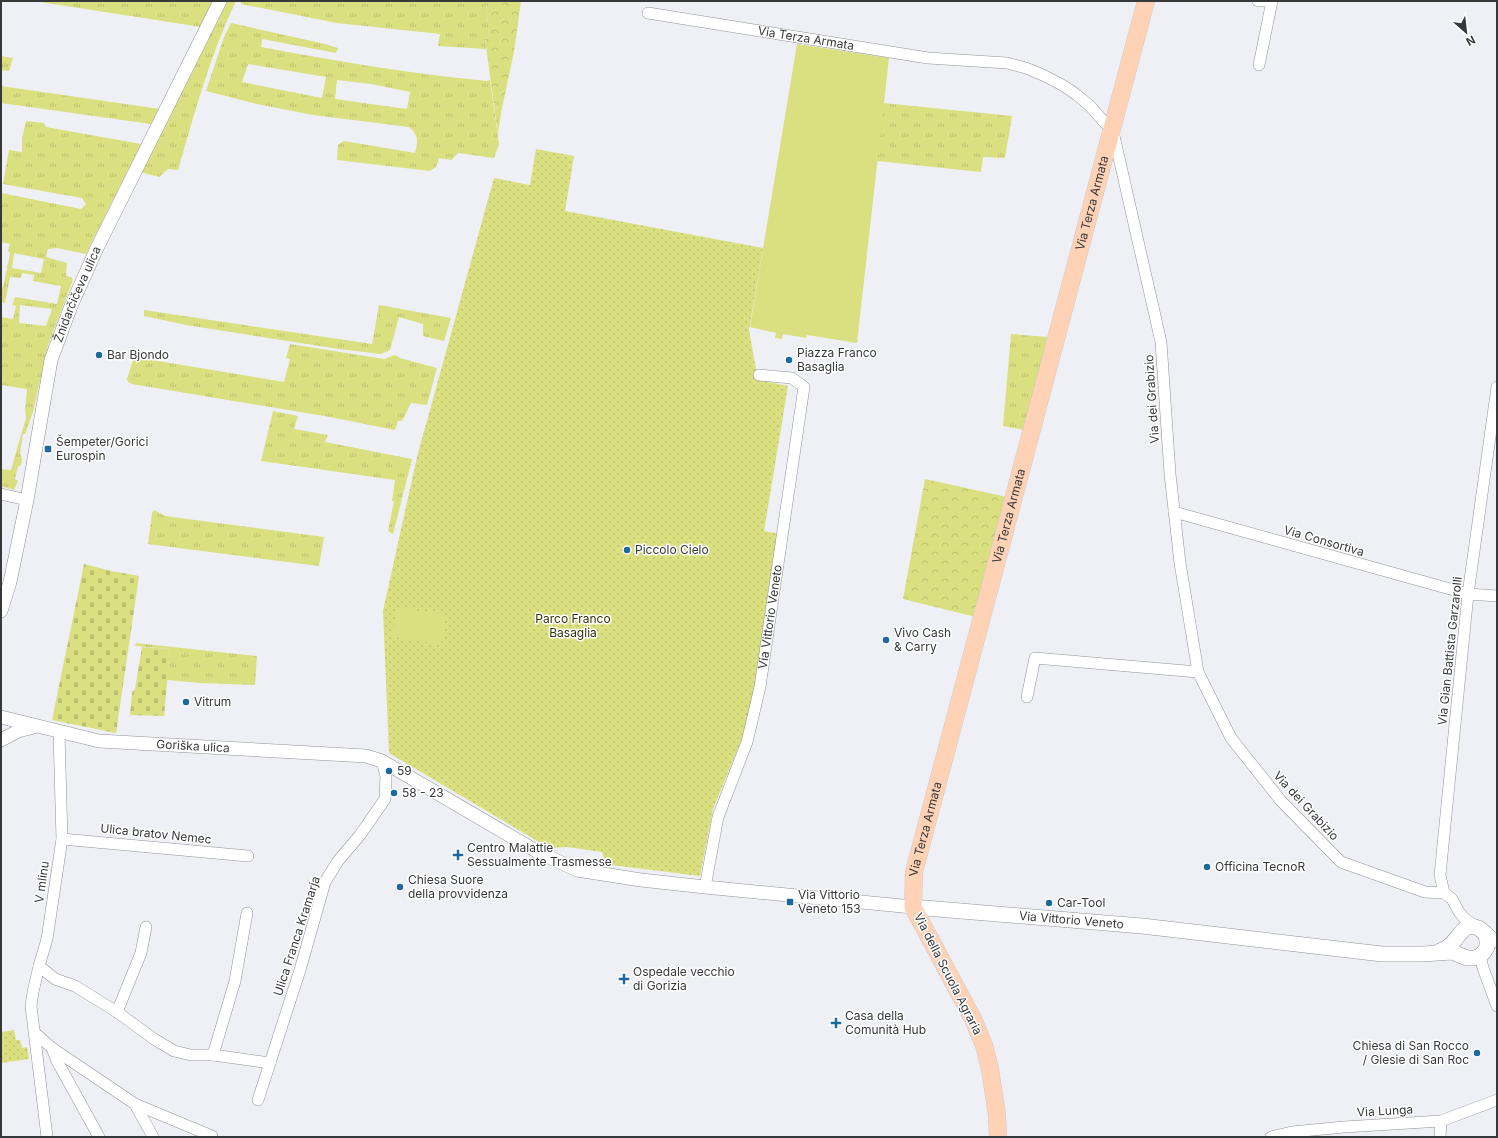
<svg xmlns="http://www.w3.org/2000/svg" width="1498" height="1138" viewBox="0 0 1498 1138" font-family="Inter,sans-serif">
<defs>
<pattern id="grass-tufts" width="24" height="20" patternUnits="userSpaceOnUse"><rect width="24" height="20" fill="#dadf80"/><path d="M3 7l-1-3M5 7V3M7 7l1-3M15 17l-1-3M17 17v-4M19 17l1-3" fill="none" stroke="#bcc06f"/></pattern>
<pattern id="forest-crowns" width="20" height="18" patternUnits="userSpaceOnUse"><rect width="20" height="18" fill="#dadf80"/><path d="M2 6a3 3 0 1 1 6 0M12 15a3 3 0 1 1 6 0" fill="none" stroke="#bcc06f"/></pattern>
<pattern id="cemetery-stones" width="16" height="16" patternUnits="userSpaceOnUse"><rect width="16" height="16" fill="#dadf80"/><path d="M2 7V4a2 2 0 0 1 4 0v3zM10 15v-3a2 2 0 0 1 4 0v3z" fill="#bcc06f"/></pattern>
<pattern id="park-dots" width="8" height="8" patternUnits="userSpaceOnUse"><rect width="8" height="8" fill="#dadf80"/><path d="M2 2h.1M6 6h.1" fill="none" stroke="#bcc06f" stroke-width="1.8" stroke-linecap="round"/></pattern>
</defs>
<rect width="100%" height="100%" fill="#eff0f5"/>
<path fill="url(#grass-tufts)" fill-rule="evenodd" d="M34,1H213L201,27Z
M227,1H236C210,55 195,112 178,170L168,169L159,177L140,172Z
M242,1H486L489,37L485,39L486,49L438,46L440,34L337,23L241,4Z
M231,23L325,44L338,48L336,53L262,39L261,47C336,61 411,74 487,81L490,80L499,144L494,158L458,153L452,160L439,158L436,167L430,171L337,160L338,145L344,141L415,153C418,140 419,136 409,127L313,115L257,104L206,91L224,37ZM248,64L326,77L322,98L242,82ZM337,80L371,84L410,92L407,109L335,99Z
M1,56L13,58L9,71L1,70Z
M1,86L160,109L151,124L1,103Z
M883,103L1012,116L1005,158L983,157L981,172L877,161Z
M26,121L44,123L46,127L141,144L86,254L57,248L48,249L46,257L67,263L66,276L71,277L73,280L48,345L33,412L25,434H23L20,453L22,459L21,465L18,467L15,479L18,481L14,490L1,486V469L11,470L26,418L25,409L27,389L1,385V317L13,319L16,306L12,305L15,297L57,304L61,286L33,281L34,275L22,273L21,278L10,277L5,303L1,302V287H3L10,254L8,250L10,244L1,242V193L81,209L86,204L82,198L3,184L9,150L22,152V138ZM14,253L44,259L41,273L12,268ZM20,305L52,309L46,326L19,323Z
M379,305L451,318L444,341L423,336V324L399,317L390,350L381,354L339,349L186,325L144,316V310L372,344Z
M1011,334L1049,337L1024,430L1003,426Z
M290,344L384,359L395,355L400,358L437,368L427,405L411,403L402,421H398L395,430L330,417L132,384L128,382L127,379L134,357L284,382L290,359L286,358Z
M273,411L298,416L294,429L328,435L325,442L412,459L393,534L388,531L394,501H392L395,480L261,461Z
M154,510L165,516L324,537L319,566L148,544L152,513Z
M136,643L257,656L255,685L200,683L167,680L170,649L135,646Z"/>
<path fill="url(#forest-crowns)" d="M486,1H521L514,52L501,113L498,134L485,39L489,37Z
M925,479L1007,497L976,617L903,599Z"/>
<path fill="url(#cemetery-stones)" d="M84,564L111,571L139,576L116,733L52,720Z
M142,647L170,649L164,716L130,715L132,692L135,689Z"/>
<path fill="url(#park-dots)" d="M536,149L574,156L565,211L763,248L749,330L758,380L788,386L764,531L779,534L748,724L713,809L700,876L611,865L604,859L602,852L567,847L549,848L389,753L383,611L417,457L494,178L530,185Z
M14,1030L16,1040H20L22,1048L27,1047L29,1059L1,1063V1032Z"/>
<path fill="#dadf80" d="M797,44L889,58L857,343L807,335L806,338L783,334L782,339L775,338L776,333L750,327Z
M397,607L446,615L441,644L392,637Z"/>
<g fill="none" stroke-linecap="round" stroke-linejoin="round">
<defs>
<g id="minor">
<path d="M1258,1H1271"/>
<path id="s1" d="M648,13L928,58L1007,63L1026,68L1045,76L1064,86L1077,95L1090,106L1105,123L1112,127L1161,342L1170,474L1180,563L1198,672L1231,738L1281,801L1341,862L1425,892L1444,893"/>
<path d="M1259,65L1272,1"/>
<path d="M1,494L27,500"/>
<path d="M1174,512L1468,594L1497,596"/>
<path d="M1027,697L1035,658L1198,672"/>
<path d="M62,839L248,856"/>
<path id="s2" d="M705,887L718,817L747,742L760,687L804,387L792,378L759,375"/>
<path d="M1476,927L1464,918L1459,912L1452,899L1444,893L1440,875L1468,594L1497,387"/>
<path d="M1480,956L1483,968L1497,1006"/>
<path d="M39,966L55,979L75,986L117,1012L154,1039L174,1051L191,1055H213L235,981L247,913"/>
<path d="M117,1012L141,953L146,927"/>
<path d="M35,1033L52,1048L135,1104L212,1136"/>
<path d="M52,1048L57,1061L99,1137"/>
<path d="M213,1055L270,1063"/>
<path d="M258,1100L300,970L325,882L338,861L360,835L385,799L386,776L382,761"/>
<path d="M135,1104L153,1137"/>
<path d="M47,1137L31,1006L33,992L39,966L47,939L62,839L59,733"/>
<path d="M1271,1137L1292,1132L1344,1127L1441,1121L1497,1100"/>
<path d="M1440,1137L1441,1121"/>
</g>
<g id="tertiary">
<path id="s3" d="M1,611L10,582L27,500L51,360L71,306L97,248L220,1"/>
<path id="s4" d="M1,717L99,741L366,756L382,761L538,852L577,870L641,880L705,887L913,907"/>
<path d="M1,740L18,731L34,727"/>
</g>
<g id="secondary">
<path id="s5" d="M913,907L1142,926L1382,954H1423L1452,952L1467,958H1474L1480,956L1484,952L1487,947V941L1486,935"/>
<path d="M1438,952C1442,950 1446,949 1449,946C1459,939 1463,921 1478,928C1484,931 1488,937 1493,940"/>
</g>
<g id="primary">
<path id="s6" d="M998,1137L997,1115L990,1069L984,1045L973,1019L913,907L914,872L1146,1"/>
</g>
</defs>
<use href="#minor" stroke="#929398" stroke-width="12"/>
<use href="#tertiary" stroke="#929398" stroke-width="14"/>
<use href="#secondary" stroke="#929398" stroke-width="16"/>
<use href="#primary" stroke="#cbcbcc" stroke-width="18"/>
<use href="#minor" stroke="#fff" stroke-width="11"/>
<use href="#tertiary" stroke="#fff" stroke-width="13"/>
<use href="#secondary" stroke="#fff" stroke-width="15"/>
<use href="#primary" stroke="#ffd2b6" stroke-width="17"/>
</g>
<g fill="#1e699c" stroke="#fff" stroke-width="1.5">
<circle cx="99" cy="355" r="4"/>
<circle cx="789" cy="360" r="4"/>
<rect x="44" y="445" width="8" height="8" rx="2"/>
<circle cx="627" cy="550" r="4"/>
<circle cx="886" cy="640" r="4"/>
<circle cx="186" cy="702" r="4"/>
<circle cx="389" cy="771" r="4"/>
<circle cx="394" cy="793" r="4"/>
<path d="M456 849h4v4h4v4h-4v4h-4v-4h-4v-4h4z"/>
<circle cx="1207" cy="867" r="4"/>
<circle cx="400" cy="887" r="4"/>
<rect x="786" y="898" width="8" height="8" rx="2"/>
<circle cx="1049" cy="903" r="4"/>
<path d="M622 973h4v4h4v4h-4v4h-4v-4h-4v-4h4z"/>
<path d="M834 1017h4v4h4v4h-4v4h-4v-4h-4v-4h4z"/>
<circle cx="1477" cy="1053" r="4"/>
</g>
<g text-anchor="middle" stroke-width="3" stroke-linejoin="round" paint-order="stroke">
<g font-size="12" fill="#37383a" stroke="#fff">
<text dy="4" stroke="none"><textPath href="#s1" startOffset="160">Via Terza Armata</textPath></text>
<text dy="4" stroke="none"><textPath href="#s6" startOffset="976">Via Terza Armata</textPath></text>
<text dy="4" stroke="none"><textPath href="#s3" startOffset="327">Žnidarčičeva ulica</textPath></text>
<text transform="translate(1152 399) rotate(-94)" y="4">Via dei Grabizio</text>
<text dy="4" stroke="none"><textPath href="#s6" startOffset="652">Via Terza Armata</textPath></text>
<text transform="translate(1324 541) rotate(16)" y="4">Via Consortiva</text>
<text dy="4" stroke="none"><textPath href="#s2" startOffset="279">Via Vittorio Veneto</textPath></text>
<text transform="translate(1450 651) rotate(-84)" y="4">Via Gian Battista Garzarolli</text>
<text dy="4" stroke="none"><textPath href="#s4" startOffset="195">Goriška ulica</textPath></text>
<text transform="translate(1306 806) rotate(47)" y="4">Via dei Grabizio</text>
<text dy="4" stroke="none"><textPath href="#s6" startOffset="328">Via Terza Armata</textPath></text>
<text transform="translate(156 834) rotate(6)" y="4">Ulica bratov Nemec</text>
<text transform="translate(42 882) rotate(-82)" y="4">V mlinu</text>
<text dy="4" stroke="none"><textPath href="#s5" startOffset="159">Via Vittorio Veneto</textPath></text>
<text transform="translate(297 936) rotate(-72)" y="4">Ulica Franca Kramarja</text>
<text transform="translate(948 974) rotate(63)" y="4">Via della Scuola Agraria</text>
<text transform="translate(1385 1111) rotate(-3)" y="4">Via Lunga</text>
</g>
<g font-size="12" fill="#37383a" stroke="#fff" text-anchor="start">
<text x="797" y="357">Piazza Franco<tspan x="797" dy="14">Basaglia</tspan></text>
<text x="107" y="359">Bar Bjondo</text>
<text x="56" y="446">Šempeter/Gorici<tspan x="56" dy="14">Eurospin</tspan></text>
<text x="635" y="554">Piccolo Cielo</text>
<text x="894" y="637">Vivo Cash<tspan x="894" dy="14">&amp; Carry</tspan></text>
<text x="194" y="706">Vitrum</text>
<text x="397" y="775">59</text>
<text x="402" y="797">58 - 23</text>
<text x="467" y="852">Centro Malattie<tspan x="467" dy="14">Sessualmente Trasmesse</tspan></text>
<text x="1215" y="871">Officina TecnoR</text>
<text x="408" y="884">Chiesa Suore<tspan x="408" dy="14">della provvidenza</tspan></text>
<text x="798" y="899">Via Vittorio<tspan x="798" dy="14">Veneto 153</tspan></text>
<text x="1057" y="907">Car-Tool</text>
<text x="633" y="976">Ospedale vecchio<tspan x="633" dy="14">di Gorizia</tspan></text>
<text x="845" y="1020">Casa della<tspan x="845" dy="14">Comunità Hub</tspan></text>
<text x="1469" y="1050" text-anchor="end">Chiesa di San Rocco<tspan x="1469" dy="14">/ Glesie di San Roc</tspan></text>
</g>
<g font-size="12" fill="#323308" stroke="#fff">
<text x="573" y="623">Parco Franco<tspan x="573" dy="14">Basaglia</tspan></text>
</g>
</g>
<rect width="1498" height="1138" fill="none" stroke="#37383a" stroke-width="4"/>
<g transform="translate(1466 32) rotate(152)" stroke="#ffffff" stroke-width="3" paint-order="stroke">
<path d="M0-3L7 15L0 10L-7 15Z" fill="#37383a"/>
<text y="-6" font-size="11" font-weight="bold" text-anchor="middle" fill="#37383a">N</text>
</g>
</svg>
